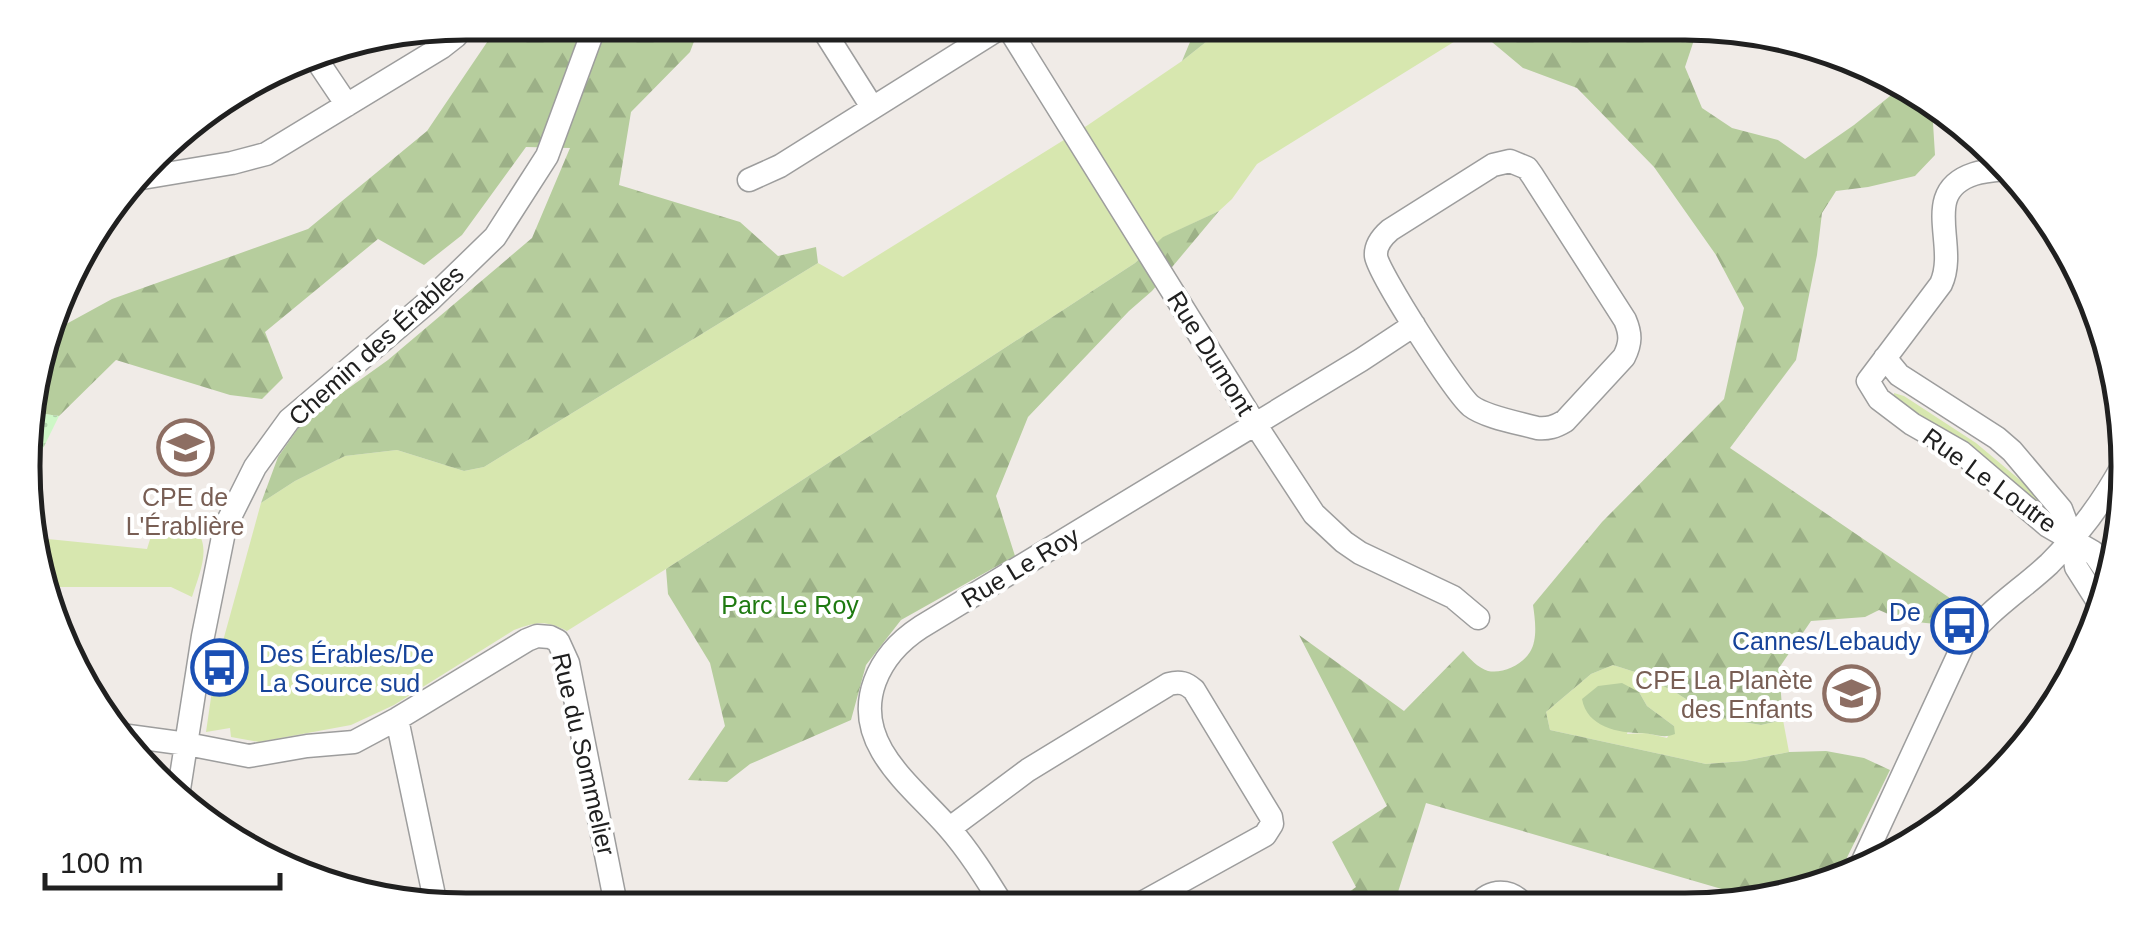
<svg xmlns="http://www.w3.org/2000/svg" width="2151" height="933" viewBox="0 0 2151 933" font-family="Helvetica,sans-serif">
<defs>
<pattern id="forest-firs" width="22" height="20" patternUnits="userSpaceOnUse" patternTransform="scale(2.5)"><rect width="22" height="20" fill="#b6cd9d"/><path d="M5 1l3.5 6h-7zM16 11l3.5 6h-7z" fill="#9cb087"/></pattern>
<pattern id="park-dots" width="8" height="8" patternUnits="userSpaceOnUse" patternTransform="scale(2.5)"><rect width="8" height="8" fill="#cdf7c6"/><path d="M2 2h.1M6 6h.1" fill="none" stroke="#b0d3aa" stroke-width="1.8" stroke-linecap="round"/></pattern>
</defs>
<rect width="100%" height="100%" fill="#f0ebe7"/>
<path fill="#d7e7af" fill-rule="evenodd" d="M1230,23H1551C1524,35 1494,29 1465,35L1257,164L1232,199L1219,211L1164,237L1135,263L666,569L567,631C545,620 537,622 514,630L394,705L351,725L259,742L231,737L230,728L206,732L215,670L261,503L295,481L345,456L397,450L464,471L484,467L818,263L843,277L1088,125L1182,61Z
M1894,393L1904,396L1976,443L2039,496L2040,502H2035L1894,398Z
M179,521C218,533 201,569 192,597L171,587H47L34,547L41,550L48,539L147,549L152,533L175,536Z
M1613,665L1635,672L1675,692L1714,717L1761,725L1783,720L1789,752L1744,761L1706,764L1550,730L1546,712L1591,674ZM1639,692L1647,706L1674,726L1667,738L1646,733L1627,734Z"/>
<path fill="url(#forest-firs)" d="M500,23H701L690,52L631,112L619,185L740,222L778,256L816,247L818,263L484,467L464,471L397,450L345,456L295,481L261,503L278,457L304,420L388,360L532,238L570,148L526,147L462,235L424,265L378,239L265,332L283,378L262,399L230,395L116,360L59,416L44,414L30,425L31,380L48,334L112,299L308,229L427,131Z
M1198,23H1230L1182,61Z
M1551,23H1685L1699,25L1685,67L1702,108L1732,128L1778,140L1805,159L1854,125L1900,88L1932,107L1935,155L1915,176L1868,187L1836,191L1822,213L1817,255L1796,360L1730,448L1963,607L1954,623C1925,625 1906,622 1879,610L1865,617L1811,621L1779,668L1783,720L1761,725L1714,717L1675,692L1635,672L1613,665L1591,674L1546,712L1550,730L1706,764L1744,761L1789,752L1826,751L1864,758L1890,770L1835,882L1763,901L1426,803L1393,908H1326L1356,887L1332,842L1387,806L1299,635L1404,711L1463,651C1469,658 1478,668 1488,671C1503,674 1522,665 1530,652C1538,639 1535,619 1533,605L1602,522L1724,399L1744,308L1716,255L1654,167L1577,88L1523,68L1480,32L1529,30Z
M1219,211L1152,291L1129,311L1028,417L996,496L1015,556L901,620L866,665L851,720L750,764L727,782L688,780L725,726L710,663L668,594L666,569L1135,263L1163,237Z
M1622,683L1639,692L1647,706L1674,726L1675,734C1663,739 1655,734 1642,733C1618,733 1587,727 1582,699L1598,686Z"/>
<path fill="url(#park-dots)" d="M44,414L59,416L28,479L30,425Z"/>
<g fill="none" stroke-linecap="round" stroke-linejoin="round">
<defs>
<path id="minor" d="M819,23L872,107
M1006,24L1255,424L1314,514L1344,542L1360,553L1453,597L1478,618
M312,53L347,105
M1510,161L1527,168L1532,175L1625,320C1631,334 1631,343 1624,357L1565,421C1555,427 1548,429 1537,428C1519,423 1485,417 1471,406C1456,394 1378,273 1376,256C1375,245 1382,237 1390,230L1493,165Z
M2005,169C1995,170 1983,171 1974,174C1919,192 1959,245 1941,284L1868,381L1879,399L1912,424L1961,452L2048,526L2093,552L2109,575
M136,179L232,163L266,154L442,47L456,36L467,23
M749,180L780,166L1008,23
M1885,358L1899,375L1997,438L2012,451L2061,509L2072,538L2076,567L2104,611
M397,719L436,905
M121,735L187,744L249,756L307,746L354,742L397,719L527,640L537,636L550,637L558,641L568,663L617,910
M177,802L203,636L225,527L255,467L289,420L428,302L495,237L547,156L596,23
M950,828L1028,770L1169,684C1180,681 1186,683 1194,690L1271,817L1272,824L1265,835L1133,908
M1856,876L1963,645C1985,612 2020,591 2049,564C2078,535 2105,499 2124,463
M1476,907C1490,888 1511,888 1526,907
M1005,909C987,880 970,852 948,827C926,802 899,780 882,751C854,703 878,655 921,627L1361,360L1414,325"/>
</defs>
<use href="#minor" stroke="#9d9d9d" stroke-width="25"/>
<use href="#minor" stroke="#fff" stroke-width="22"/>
</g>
<defs>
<symbol id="school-ring" viewBox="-11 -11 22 22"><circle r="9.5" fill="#fff" stroke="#8d6e63" stroke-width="1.5"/><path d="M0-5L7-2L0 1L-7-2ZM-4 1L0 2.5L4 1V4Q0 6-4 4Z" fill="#8d6e63"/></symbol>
<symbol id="bus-ring" viewBox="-11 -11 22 22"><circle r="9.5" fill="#fff" stroke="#1a4fb4" stroke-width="1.5"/><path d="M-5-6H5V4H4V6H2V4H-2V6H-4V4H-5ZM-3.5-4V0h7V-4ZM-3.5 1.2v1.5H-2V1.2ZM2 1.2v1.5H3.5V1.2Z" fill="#1a4fb4"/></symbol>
</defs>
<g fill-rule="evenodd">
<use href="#school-ring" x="154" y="416" width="63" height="63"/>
<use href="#bus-ring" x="1928" y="594" width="63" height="63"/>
<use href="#bus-ring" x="188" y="636" width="63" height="63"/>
<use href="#school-ring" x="1820" y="662" width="63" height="63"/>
</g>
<g text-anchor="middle" stroke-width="8" stroke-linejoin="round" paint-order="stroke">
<g font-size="25" fill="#202020" stroke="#fff">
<text transform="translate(376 345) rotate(-42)" y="9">Chemin des Érables</text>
<text transform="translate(1211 353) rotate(58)" y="9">Rue Dumont</text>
<text transform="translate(1990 480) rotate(36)" y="9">Rue Le Loutre</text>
<text transform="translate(1020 567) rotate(-31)" y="9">Rue Le Roy</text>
<text transform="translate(584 754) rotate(77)" y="9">Rue du Sommelier</text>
</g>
<g font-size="25" fill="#785e54" stroke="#fff">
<text x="185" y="506">CPE de<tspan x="185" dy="29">L'Érablière</tspan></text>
<text x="1813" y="689" text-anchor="end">CPE La Planète<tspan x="1813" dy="29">des Enfants</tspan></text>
</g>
<g font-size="25" fill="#1f7a11" stroke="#fff">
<text x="790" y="614">Parc Le Roy</text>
</g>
<g font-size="25" fill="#164399" stroke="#fff" text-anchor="end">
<text x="1921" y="621">De<tspan x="1921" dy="29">Cannes/Lebaudy</tspan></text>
<text x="259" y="663" text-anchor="start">Des Érables/De<tspan x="259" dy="29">La Source sud</tspan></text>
</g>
</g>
<path d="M0 0H2151V933H0ZM466 40H1685A426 426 0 0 1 2111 466V467A426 426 0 0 1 1685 893H466A426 426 0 0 1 40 467V466A426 426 0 0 1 466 40Z" fill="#fff" fill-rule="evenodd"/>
<path fill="none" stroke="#202020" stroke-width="5" d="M466 40H1685A426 426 0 0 1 2111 466V467A426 426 0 0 1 1685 893H466A426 426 0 0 1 40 467V466A426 426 0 0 1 466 40Z"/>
<path d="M45 873v15h235v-15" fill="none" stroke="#202020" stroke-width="5"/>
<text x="60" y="873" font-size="30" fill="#202020" stroke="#ffffff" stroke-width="8" paint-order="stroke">100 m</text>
</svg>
